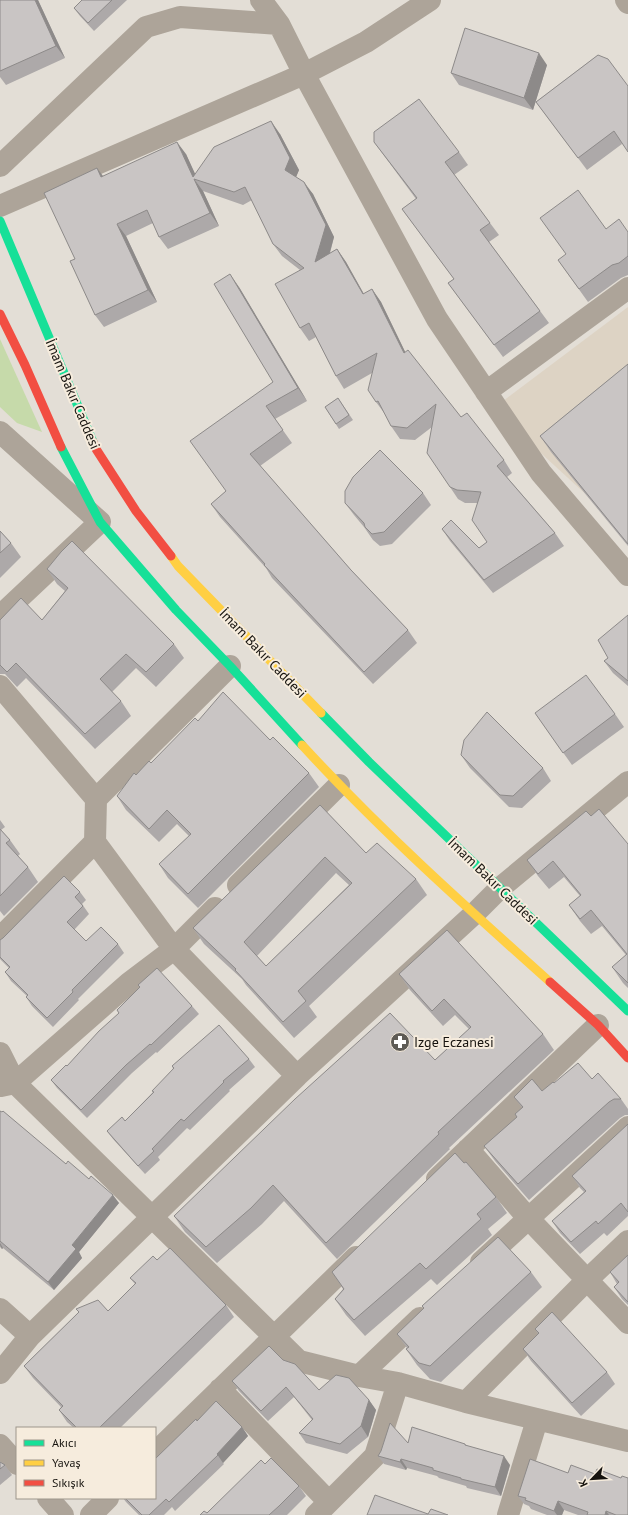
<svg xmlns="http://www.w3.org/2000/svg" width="628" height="1515" viewBox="0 0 628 1515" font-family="'PT Sans',sans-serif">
<rect width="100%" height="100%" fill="#e3ded6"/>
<path fill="#ddd3c4" d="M628,307V533L531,444L503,401Z"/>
<path fill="#c6daaa" d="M0,339L42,432L17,423L0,407Z"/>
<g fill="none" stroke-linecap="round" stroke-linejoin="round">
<path stroke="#ada499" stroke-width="22" d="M261,0L279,24L304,74L437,319L541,473L628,575
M626,0L628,3
M0,166L146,27L180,17L279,24
M0,206L304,74L366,42L430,0
M486,392L628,288
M0,432L100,522L0,616
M0,686L96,799L95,842L174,949L129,983L15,1083L1,1086
M96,799L230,666
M238,885L339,785
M215,908L174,949L297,1076
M0,938L95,842
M0,1053L15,1083L299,1361L359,1376L398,1383L466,1402L628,1441
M468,1149L528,1218L628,1323
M437,1179L598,1025
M481,1262L628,1127
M0,1309L30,1336
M0,1373L30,1336L297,1076L474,914L500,888L628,782
M359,1376L420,1318
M220,1389L328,1501
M466,1402L587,1280L628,1241
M0,1445L17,1464
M155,1453L356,1257
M48,1498L63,1515
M91,1515L108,1498
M316,1515L375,1456L398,1383
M508,1515L537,1420"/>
<path stroke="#16e098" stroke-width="9" d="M0,221L93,442
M61,447L100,522L176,610L230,666L302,745
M321,713L369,762L628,1011"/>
<path stroke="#ffcf43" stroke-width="9" d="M171,556L178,566L321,713
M302,745C379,829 465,906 550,982"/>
<path stroke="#f24e42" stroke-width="9" d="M0,314L25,365L61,447
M93,442L96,449L136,511L171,556
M550,982L598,1025L628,1058"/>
</g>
<path fill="#ada9a9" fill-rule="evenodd" d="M0,0H38L65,58L6,85L0,77Z
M82,0H127L94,31L80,16L74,8Z
M598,55L622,144L587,170L536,102Z
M547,65L533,110L459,85L451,73Z
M280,134L299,170L296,177L313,194L334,237L330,253L337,249L346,262L364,294L372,289L381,302L405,352L461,417L504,460L512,473L507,477L555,533L564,546L493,593L450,541L442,529L479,548L487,542L477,503H465L458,499L450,487L432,427L415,440L400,439L391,426L385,414L376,402L372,373L344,389L336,376L316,337L309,341L300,328V270L282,256L273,244L252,200L243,205L203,191L219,226L168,249L159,237L153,223L126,236L157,302L104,327L95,315L75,259L103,176L186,154L195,175Z
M374,142L459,152L468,165L454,175L499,235L489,242L549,323L503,357L448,283L454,279L402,209L416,199Z
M606,229L628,232V275L621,278L588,302L558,260Z
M239,287L307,401L275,419L292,443L260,466L351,570L408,630L417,643L373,684L272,578L266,568L220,517L211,504L226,491L273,382Z
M628,364V546L551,452L540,436Z
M338,398L353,420L339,429L325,407Z
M423,493L431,505L392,544L380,546L373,540L364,527L354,515L345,503Z
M0,531L11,543L21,557L0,578Z
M47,569L174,644L184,658L156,687L136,668L112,692L121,701L131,716L95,749L26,678L17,687L5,674H0V620H42L65,591L57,584Z
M628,615V686L613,673L604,661L608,658Z
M535,713L615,714L624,727L572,765Z
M198,721L270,740L309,773L319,787L198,908L168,878L159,864L189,836L177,824L159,842L126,810L117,796L136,775L151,763Z
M461,755L543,768L551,781L522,808L509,807L470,768Z
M320,805L366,853L416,879L427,895L309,1006L317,1017L294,1038L246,985L242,979L204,944L193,928ZM336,873L349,885L266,966L257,956Z
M591,816L628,844V988L623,983L612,967L626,955L602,926L591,934L580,921L569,905L580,896L564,877L549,889L538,876L527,860Z
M0,820L5,827L1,830L10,840L20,854L18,856L28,867L38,882L4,916L0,911Z
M80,892L86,900L82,904L89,914L74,930L86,941L118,944L124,953L78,999L79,1000L53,1027L32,1006L26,997L27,996L11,981L5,972L9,968L0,959V940Z
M399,974L543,1034L554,1050L449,1148L450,1149L337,1259L284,1201L262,1224L217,1263L185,1232L174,1216L435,1060L469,1029L455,1015L443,1026L410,990Z
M138,985L192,1006L199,1014L157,1053L156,1052L132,1073L87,1118L57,1088L51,1080L67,1066L119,1013L117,1010L140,987Z
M249,1059L255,1067L229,1090L230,1091L190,1130L187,1128L158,1157L160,1160L145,1174L113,1139L107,1131L125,1121L153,1092L173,1069L172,1066Z
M592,1079L621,1099L628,1109V1115H625L620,1118L529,1200L495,1161L484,1146L517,1117L515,1114L522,1108L514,1097L542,1091L554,1083Z
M0,1111L66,1164L119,1203L79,1252L82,1258L54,1290L3,1248L2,1249L0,1247Z
M628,1124V1216L607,1236L604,1233L580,1254L560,1233L552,1221L584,1192L580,1188L572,1176Z
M464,1163L496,1197L507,1213L488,1229L492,1235L437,1285L431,1279L365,1336L346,1315L335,1299L343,1289L332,1272Z
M628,1255V1305L622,1299L614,1287L617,1284L610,1272Z
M157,1260L226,1305L234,1317L120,1428H74L67,1422L59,1410L61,1407L33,1378L24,1366L79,1312L76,1309L108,1311L135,1284L130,1278Z
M531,1272L542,1287L441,1382L430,1379L417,1365L406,1349L407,1348L397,1334L424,1309L422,1306Z
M535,1329L607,1372L615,1384L581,1416L531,1361L523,1349L538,1334Z
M283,1360L319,1390L369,1400L376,1410L368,1437L347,1454L306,1443L299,1433L312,1420L294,1397L268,1421L239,1391L232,1381Z
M197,1421L242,1427L248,1436L223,1463L224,1464L175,1511L172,1507L164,1515H139L126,1502L123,1498H155Z
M408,1443L465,1444L467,1446L510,1465L501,1496L467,1488L466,1486L439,1478L437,1476L407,1468L406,1470L384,1464L378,1456Z
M0,1462L5,1465L12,1475L0,1485Z
M265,1464L299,1486L306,1496L287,1515H200L207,1513Z
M568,1473L595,1474L621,1478L628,1515H578L564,1510L562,1515H547L531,1509L529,1506L524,1504L518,1496Z"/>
<path fill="#8d8a89" d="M35,0H38L65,58L56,46Z
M539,53L547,65L533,110L524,98Z
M271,121L280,134L299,170L294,182L285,170Z
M177,142L186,154L198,180L193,177Z
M97,168L106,180L101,177Z
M194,179L203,191L219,226L210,213Z
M304,182L313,194L334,237L324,274L315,262Z
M117,224L126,236L157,302L148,290Z
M337,249L346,262L371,307L363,294Z
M230,274L239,287L307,401L298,388Z
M372,289L381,302L412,366L404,353Z
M113,1195L119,1203L79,1252L82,1258L54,1290L48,1282L72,1245Z
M0,1243L3,1248L2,1249L0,1245Z
M369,1400L376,1410L368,1437L361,1426Z
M242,1427L248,1436L223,1463L217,1454Z
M504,1456L510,1465L501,1496L495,1487Z
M401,1459L407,1468L406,1470L400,1462Z
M558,1501L564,1510L562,1515H557L554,1511Z
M606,1511L609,1515H605Z"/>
<path fill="#c9c5c4" stroke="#8d8a89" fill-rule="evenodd" d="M0,0H35L56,46L0,71Z
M82,0H112L88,23L74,8Z
M465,28L539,53L524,98L451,73Z
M598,55L608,59L628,86V152L614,131L578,158L536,102Z
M419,99L459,152L445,162L490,223L480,230L540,311L494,345L448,283L454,279L402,209L417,198L374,142V132Z
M271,121L290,158L285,170L304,182L326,225L315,262L337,249L363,294L372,289L404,353L408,350L461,417L467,413L504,460L497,466L555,533L484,580L442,529L451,520L479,548L487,542L472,520L481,492L457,490L450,487L427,453L436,404L407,428L391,426L378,401L376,402L368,390L377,353L336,376L309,323L300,328L275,284L304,268L273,244L245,187L234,192L194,179L210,213L159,237L147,210L117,224L148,290L95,315L70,261L75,259L44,193L97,168L101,177L177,142L193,177L214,147Z
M578,190L606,229L619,219L628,232V256L619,263L612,265L579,289L558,260L566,254L540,218Z
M230,274L298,388L266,406L283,430L250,454L351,570L408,630L364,672L264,565L265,564L211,504L226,491L190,441L273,382L214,284Z
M628,364V544L540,436Z
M338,398L349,415L336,424L325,407Z
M380,450L423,493L384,532L372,534L365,527L364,523L345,503V491L353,477Z
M0,531L11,543L0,553Z
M72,541L174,644L146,672L126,654L100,679L121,701L85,734L16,663L7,672L0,665V620L21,598L42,620L68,588L47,569L61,552Z
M628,615V681L604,661L608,658L598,640Z
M586,675L615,714L563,753L535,713Z
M223,692L270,740L273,737L309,773L188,894L159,864L191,834L167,810L149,829L117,796L134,773L136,775L149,761L151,763L195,718L198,721Z
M487,712L543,768L513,796L500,795L461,755L464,740Z
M320,805L366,853L377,843L416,879L298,991L306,1001L283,1022L235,970L236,969L193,928ZM325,857L352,883L266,966L244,942Z
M599,809L628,844V983L612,967L627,954L591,910L580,919L569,905L581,895L553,861L538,874L527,860L586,811L591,816Z
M0,829L10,840L6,843L28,867L0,896Z
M64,876L80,892L75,897L83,906L67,922L86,941L101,927L118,944L72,990L73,992L47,1018L26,997L28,995L5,972L10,967L0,957V940L3,938Z
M447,930L543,1034L438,1132L439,1134L326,1243L273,1185L251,1208L206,1247L174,1216L295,1099L390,1013L435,1060L471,1027L444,999L432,1011L399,974Z
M157,968L192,1006L151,1045L150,1044L126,1065L81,1110L51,1080L66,1065L67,1066L99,1031L119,1013L117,1010L140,987L138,985Z
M219,1025L249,1059L223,1081L224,1082L184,1121L181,1119L152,1149L154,1151L138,1166L107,1131L122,1117L125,1121L154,1092L152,1091L174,1068L172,1066Z
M578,1063L592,1079L598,1073L621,1099H614L609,1102L518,1184L484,1146L517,1117L515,1114L523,1107L514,1097L532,1079L542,1091L553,1082L554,1083Z
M0,1111L2,1112L3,1111L66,1164L68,1161L89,1179L91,1176L113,1195L72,1245L76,1249L48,1282L0,1241Z
M628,1124V1212L621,1203L598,1224L596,1221L571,1242L552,1221L586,1191L572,1176Z
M455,1153L464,1163L466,1162L496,1197L477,1214L481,1219L426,1269L420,1263L354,1320L335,1299L344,1289L332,1272Z
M498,1237L531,1272L430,1366L419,1363L406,1349L409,1347L397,1334L424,1308L422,1306Z
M170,1248L226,1305L99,1428H77L59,1410L63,1406L24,1366L79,1312L76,1309L98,1300L108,1311L136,1283L130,1278L153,1256L157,1260Z
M628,1255V1302L614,1287L619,1282L610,1272Z
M552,1312L607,1372L572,1403L523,1349L539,1333L535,1329Z
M269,1346L283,1360L295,1364L319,1390L336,1375L349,1378L369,1400L361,1426L340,1444L299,1433L313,1419L286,1387L261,1411L232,1381Z
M216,1401L242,1427L217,1454L218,1455L169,1502L166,1499L149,1515H142L125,1498H155V1459L196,1419L197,1421Z
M390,1423L408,1443L412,1427L465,1444V1445L504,1456L495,1487L461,1479V1478L433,1470V1468L401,1459L400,1462L378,1456L381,1451Z
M271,1458L299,1486L279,1506L269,1515H200L204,1511L207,1513L261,1460L265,1464Z
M530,1459L568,1473L571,1465L595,1474L597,1469L621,1478L622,1476L628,1478V1515H616L606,1511L605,1515H587L588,1512L558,1501L554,1511L525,1500L526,1498L518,1496Z
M0,1462L5,1465L0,1469Z
M375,1495L428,1514L431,1509L448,1515H367Z"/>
<defs>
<symbol id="pharmacy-disc" viewBox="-11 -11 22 22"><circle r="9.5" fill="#5e5b55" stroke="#f6ecdd"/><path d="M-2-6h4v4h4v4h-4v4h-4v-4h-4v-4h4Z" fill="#fff"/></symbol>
</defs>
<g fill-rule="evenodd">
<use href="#pharmacy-disc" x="389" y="1031" width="22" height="22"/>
</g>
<g text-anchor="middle" stroke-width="4" stroke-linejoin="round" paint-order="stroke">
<g font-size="14" fill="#17140f" stroke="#f6ecdd">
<text transform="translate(73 394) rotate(67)" y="5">İmam Bakır Caddesi</text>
<text transform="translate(263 653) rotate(46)" y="5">İmam Bakır Caddesi</text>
<text transform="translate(493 881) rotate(44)" y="5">İmam Bakır Caddesi</text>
</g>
<g font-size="14" fill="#17140f" stroke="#f6ecdd" text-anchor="start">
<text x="414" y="1047">Izge Eczanesi</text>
</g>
</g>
<rect x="16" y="1427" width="140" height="72" fill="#f6ecdd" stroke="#9d968b"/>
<rect x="24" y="1440" width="20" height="6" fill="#16e098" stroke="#9d968b"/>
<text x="52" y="1447" font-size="12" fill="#17140f">Akıcı</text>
<rect x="24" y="1460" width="20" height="6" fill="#ffcf43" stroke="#9d968b"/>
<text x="52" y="1467" font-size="12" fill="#17140f">Yavaş</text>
<rect x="24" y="1480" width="20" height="6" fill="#f24e42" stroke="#9d968b"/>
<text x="52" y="1487" font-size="12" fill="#17140f">Sıkışık</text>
<g transform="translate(592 1479) rotate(245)" stroke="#f6ecdd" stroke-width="3" paint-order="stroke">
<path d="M0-3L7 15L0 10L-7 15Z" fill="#17140f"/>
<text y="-6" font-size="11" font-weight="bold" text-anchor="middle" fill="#17140f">K</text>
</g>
</svg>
